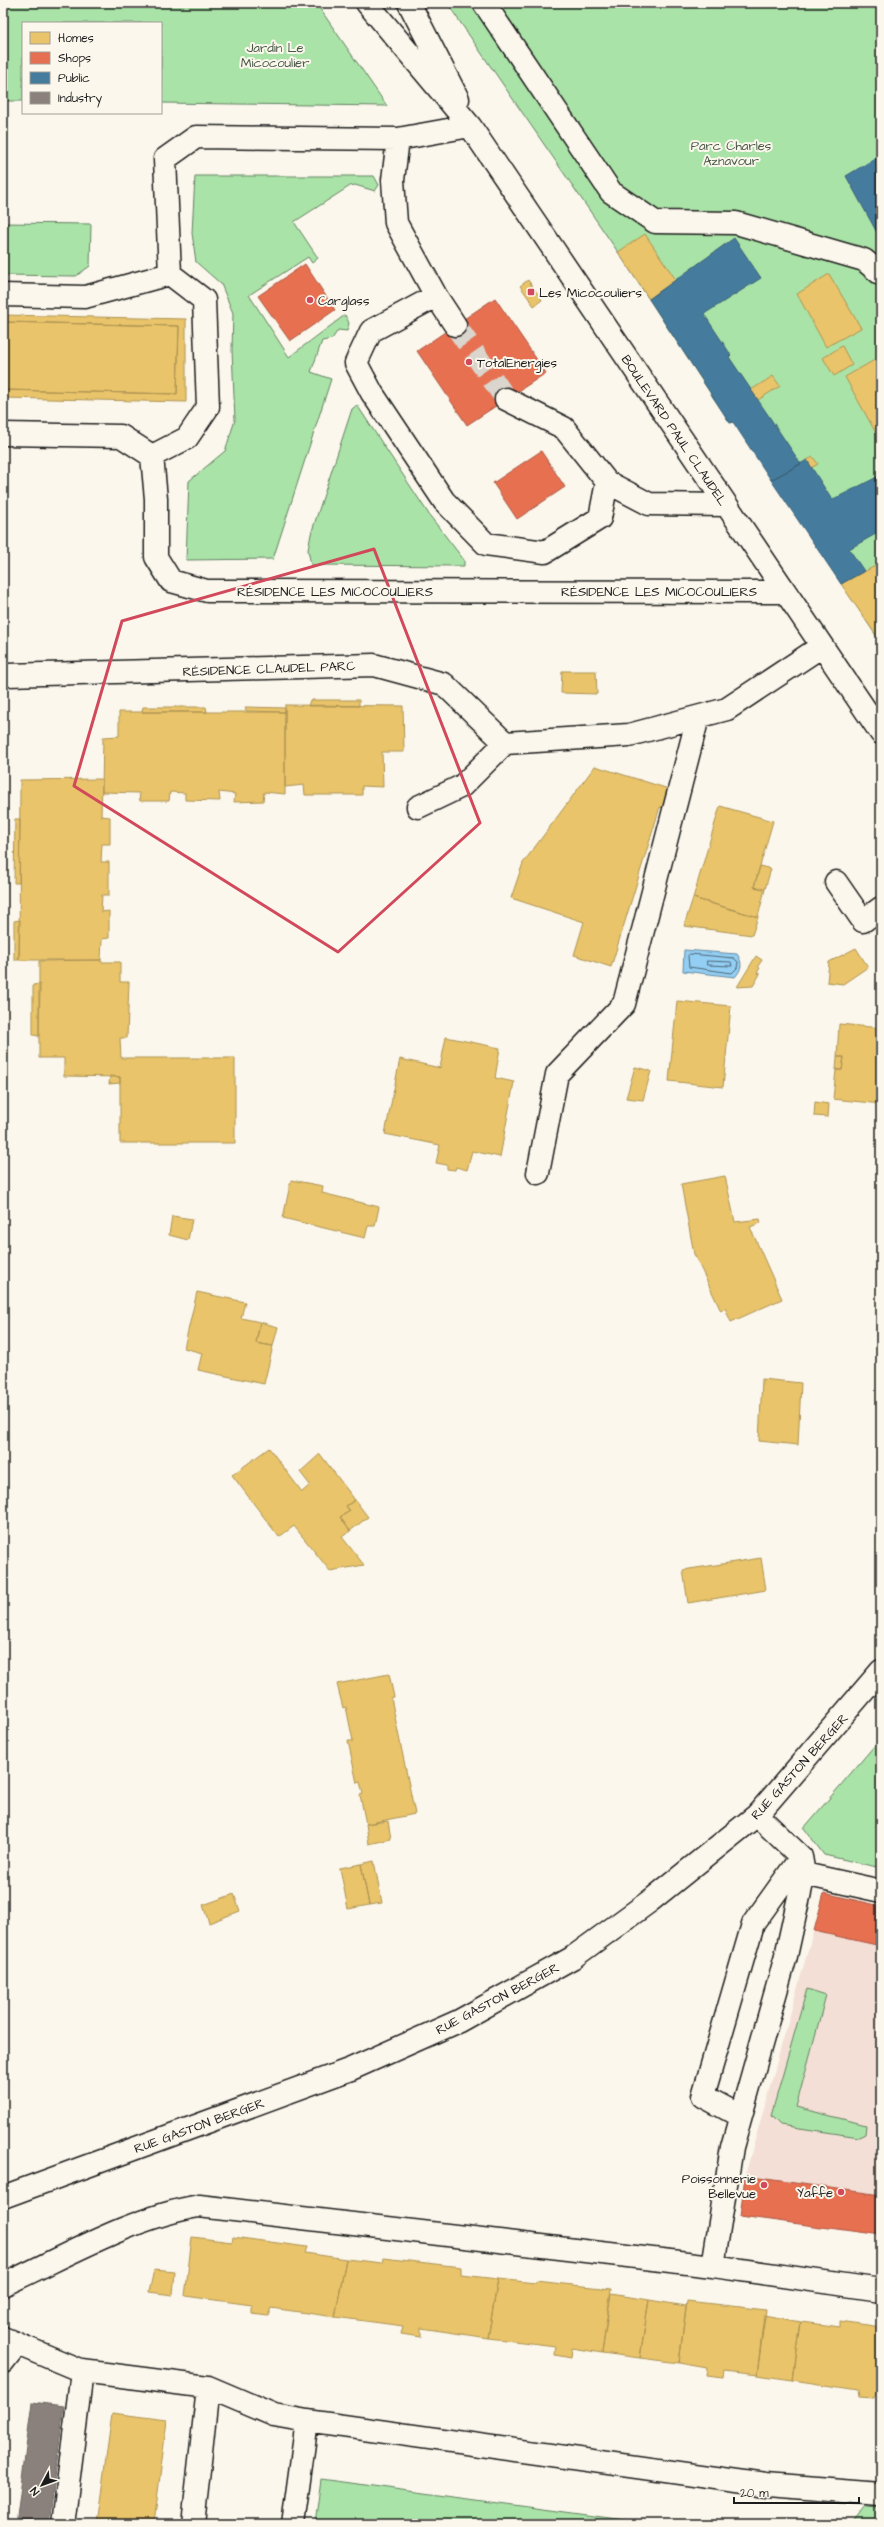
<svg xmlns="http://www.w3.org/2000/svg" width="884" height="2527" viewBox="0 0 884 2527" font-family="'Architects Daughter',sans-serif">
<rect width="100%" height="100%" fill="#fbf7ec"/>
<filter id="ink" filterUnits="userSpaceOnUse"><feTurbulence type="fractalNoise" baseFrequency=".025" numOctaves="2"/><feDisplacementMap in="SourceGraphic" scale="8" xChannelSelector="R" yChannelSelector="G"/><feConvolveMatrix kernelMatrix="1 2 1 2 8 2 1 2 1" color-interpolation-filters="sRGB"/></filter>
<g filter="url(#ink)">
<path fill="#f3dfd5" d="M824,1893L881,1906V2235L740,2216L745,2176Z"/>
<path fill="#aae3a7" stroke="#638062" d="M3,3H316L387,106L161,103V23H23V101H3Z
M447,3H881V643L734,422L730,423L618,252Z
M195,176H374L379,185L375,191L355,185L350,186L294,222L318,258L312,263L308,257L249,295L289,357L345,315L349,323L347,331L338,330L332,339L322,341L311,372L331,379L273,559L186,560L189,481L225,451L235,420L232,350L233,313L221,284L196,262L192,233Z
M3,223L91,224L90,266L76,276L3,275Z
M357,405L430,516L464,560V566L311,565L308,550L311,534L352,409Z
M881,1738V1868L824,1855L804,1828Z
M807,1989L826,1995L796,2107L866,2125L865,2134L859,2137L780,2125L771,2116Z
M321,2479L654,2524H315Z
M866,2506L881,2507V2524H852Z"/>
<path fill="#93cff4" stroke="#63879e" d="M684,950L737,954C743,963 742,969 735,977L683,971Z"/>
<path fill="#e9c46a" stroke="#ac9253" d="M645,234L676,280L649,299L618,252Z
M829,274L861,328L826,347L797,294Z
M528,280L542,300L534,306L520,286Z
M3,315L186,319V402L3,398V390L177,394L179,326L3,322Z
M3,322L179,326L177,394L3,390Z
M842,346L852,365L834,376L823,358Z
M878,358L881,364V430L876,433L845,377Z
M773,376L780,386L758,400L751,390Z
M813,457L818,464L811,468L807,460Z
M881,563V641H880L841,584Z
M562,671H596L597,694L561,693Z
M310,700H359V706H308Z
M285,705L403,706L404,752H382L383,787L362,786V795H305L304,785L285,787Z
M143,707H206L207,712H142Z
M245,707L285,708V712L246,711Z
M119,712H285V794L264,792L263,801L234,802L235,794L219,792L220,801L185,800V793L170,792L169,801H140L139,793L102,792L103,737L119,736Z
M595,766L669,789L663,808L660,807L611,967L574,955L584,922L511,898L523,863Z
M102,779L101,816L110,817V844H102L101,862H109V895H102L101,912L109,911V938L102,939L101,960H19L20,780Z
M720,806L773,821L754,887L765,889L758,917L693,898Z
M15,819H20L19,883H14Z
M760,866L771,869L765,889L754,887Z
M693,898L758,917L752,935L684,926Z
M20,920L19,960H14V921Z
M856,948L868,967L843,984L827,982L829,962Z
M756,956L762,960L758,966L760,968L757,973L760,974L753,986L737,987Z
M101,960V962H120V982H129L127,1038H120L121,1058H235V1143H120V1077L64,1076V1058H39V961Z
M40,984L39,1036L33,1035V985Z
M677,1001L731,1006L723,1087L669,1081Z
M839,1024L881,1028V1104L833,1099L836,1070H842L844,1057H837Z
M446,1037L500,1048L495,1078L514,1082L500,1157L472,1151L467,1170L456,1167L455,1170L447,1169V1165L436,1163L440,1145L385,1134L400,1059L440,1068Z
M837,1057H844L842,1070H836Z
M635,1067L651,1071L643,1100L626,1098Z
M110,1076L120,1077V1083L109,1084Z
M815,1102L829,1104L828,1117L814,1116Z
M725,1176L735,1222L760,1219L761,1223L750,1227L782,1299L731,1322L725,1308L721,1311L694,1254L681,1184Z
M291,1180L323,1186L322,1193L379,1207L375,1226H368L365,1238L283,1218Z
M172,1216L192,1219L188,1240L169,1235Z
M197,1292L245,1302L241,1318L260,1322L256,1343L273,1346L264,1384L198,1370L202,1353L184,1348Z
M260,1322L278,1327L273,1346L256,1343Z
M762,1379L801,1383L798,1445L759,1441Z
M269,1448L302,1492L310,1485L300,1472L320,1454L355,1500L346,1506L350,1511L340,1517L350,1531L342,1537L364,1565L330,1571L294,1526L279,1537L232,1475Z
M355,1500L368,1517L350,1531L340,1517L350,1511L346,1506Z
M761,1558L766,1590L688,1603L683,1570Z
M389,1674L394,1697L391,1698L415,1814L366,1824L360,1795L363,1794L360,1782L357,1783L348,1741H353L346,1707L343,1708L337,1684Z
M388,1821L391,1839L369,1844L366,1824Z
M374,1861L382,1903L369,1905L361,1864Z
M361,1864L369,1905L348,1909L340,1868Z
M234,1894L240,1911L209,1923L203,1905Z
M192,2237L232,2242L233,2237L307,2247L305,2253L346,2259L335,2317L271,2308L268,2316L252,2314V2305L185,2296Z
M383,2258L461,2267V2275L498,2279L488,2338L421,2328V2337L401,2334L403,2326L335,2317L346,2259L382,2263Z
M154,2270L175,2272L173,2295L149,2292Z
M498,2279L535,2283V2281L611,2289L602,2353L572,2348L571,2358L555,2355L556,2346L488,2338Z
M611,2294L649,2300L640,2358L602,2353Z
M649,2300L686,2306L679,2363L640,2358Z
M687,2301L766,2310L757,2375L724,2371L723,2378L706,2376L707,2368L679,2363Z
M764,2315L801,2322L793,2380L757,2375Z
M840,2321L881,2327V2390H877L874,2398L859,2397L858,2390L793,2380L801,2322L840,2327Z
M112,2413L167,2420L154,2524H97Z"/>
<path fill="#e76f51" stroke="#aa5641" d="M305,264L335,310L290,341L258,296Z
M495,298L546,373L467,425L417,351Z
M541,451L565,487L517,519L493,483Z
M824,1893L881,1906V1946L814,1931Z
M745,2176L881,2195V2235L740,2216Z"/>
<path fill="#457b9d" stroke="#395e76" d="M881,155V238H880L846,176Z
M734,238L761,278L704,314L731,355L729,357L801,464L771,480L733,422L730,423L649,299Z
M807,460L832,500L881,475V531L849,549L864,571L841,584L771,480Z"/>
<path fill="#8a817c" stroke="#69635f" d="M32,2402L64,2406L49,2524H16Z"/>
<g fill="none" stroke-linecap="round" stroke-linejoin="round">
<path stroke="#4c6472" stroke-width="1" d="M690,954L734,958L738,962L737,968L732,973L689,967L688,956Z
M707,961L731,962L732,966L707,965Z"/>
<path stroke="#dad6cd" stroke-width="22" stroke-dasharray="22 11" stroke-linecap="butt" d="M455,325L506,399"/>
<defs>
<path id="minor" d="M367,3L470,126L881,733
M409,3L458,99
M484,3L611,192L655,222L736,223L864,260L881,274
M398,139L393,180L396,223L436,296L455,325
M3,295L85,297L170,274
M436,296L371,331L356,363L372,393L444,501L486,544L545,552L600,518L607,482
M506,399L564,428L607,482L649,504L726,505
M3,434L121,436L152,456L156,499V557L171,581L207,591L784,592
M152,456L187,438L208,407L204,300L170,274L165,159L196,137L398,139L470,126
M7,675L374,665L444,684L505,743
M418,807L462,786L505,743L629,735L727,709L822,646
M836,882L863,921L881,908
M538,1173L557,1074L624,1004L698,717
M804,1874L881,1891
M740,2116L703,2096L753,1924L801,1857
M3,2197L351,2069L459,2021L572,1958L650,1901L757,1815L881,1671
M713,2266L732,2147L786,1956L804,1874L801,1857L757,1815
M3,2285C64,2257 133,2217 199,2206L713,2266L881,2290
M3,2338L82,2371
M3,2362L17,2344
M63,2524L82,2371L208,2387L274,2415L307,2421L766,2485L881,2494
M193,2524L208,2387
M293,2524L307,2421"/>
</defs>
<use href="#minor" stroke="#1c1c1c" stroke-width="25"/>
<use href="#minor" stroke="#fbf7ec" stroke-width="22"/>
</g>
</g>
<path fill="none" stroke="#d1495b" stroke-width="3" stroke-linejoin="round" d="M374,549L480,823L338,952L74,786L122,621Z"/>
<g fill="#d1495b" stroke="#fbf7ec" stroke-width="1.5">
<rect x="527" y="288" width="8" height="8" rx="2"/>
<circle cx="310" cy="300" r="4"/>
<circle cx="469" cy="362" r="4"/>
<circle cx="764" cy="2185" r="4"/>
<circle cx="841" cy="2192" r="4"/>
</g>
<g text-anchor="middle" stroke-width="4" stroke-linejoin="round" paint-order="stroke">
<g font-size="13" fill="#475846" stroke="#fbf7ec">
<text x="275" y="52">Jardin Le<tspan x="275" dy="15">Micocoulier</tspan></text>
<text x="731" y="150">Parc Charles<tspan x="731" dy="15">Aznavour</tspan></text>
</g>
<g font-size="13" fill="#1c1c1c" stroke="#fbf7ec" text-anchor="start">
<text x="539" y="297">Les Micocouliers</text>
<text x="318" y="305">Carglass</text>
<text x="477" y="367">TotalEnergies</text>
<text x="756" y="2183" text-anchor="end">Poissonnerie<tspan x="756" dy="15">Bellevue</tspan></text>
<text x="833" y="2197" text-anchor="end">Yaffe</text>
</g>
<g font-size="13" fill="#1c1c1c" stroke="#fbf7ec">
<text transform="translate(675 430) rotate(56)" y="5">BOULEVARD PAUL CLAUDEL</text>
<text x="335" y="596">RÉSIDENCE LES MICOCOULIERS</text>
<text x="659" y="596">RÉSIDENCE LES MICOCOULIERS</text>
<text transform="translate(269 668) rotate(-2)" y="5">RÉSIDENCE CLAUDEL PARC</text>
<text transform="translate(799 1766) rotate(-48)" y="5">RUE GASTON BERGER</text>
<text transform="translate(497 1998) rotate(-28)" y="5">RUE GASTON BERGER</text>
<text transform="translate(199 2125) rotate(-20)" y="5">RUE GASTON BERGER</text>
</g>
</g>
<rect width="884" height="2527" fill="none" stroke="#fbf7ec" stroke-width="16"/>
<rect x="8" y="8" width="868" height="2511" fill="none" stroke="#1c1c1c" stroke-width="1.5" filter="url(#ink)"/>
<rect x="22" y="22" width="140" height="92" fill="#fbf7ec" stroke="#a29f99"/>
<rect x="30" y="32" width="20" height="12" fill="#e9c46a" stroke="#a29f99"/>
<text x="58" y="42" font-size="12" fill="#1c1c1c">Homes</text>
<rect x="30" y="52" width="20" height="12" fill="#e76f51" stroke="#a29f99"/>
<text x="58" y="62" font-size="12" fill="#1c1c1c">Shops</text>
<rect x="30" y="72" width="20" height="12" fill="#457b9d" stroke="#a29f99"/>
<text x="58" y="82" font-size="12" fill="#1c1c1c">Public</text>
<rect x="30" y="92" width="20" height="12" fill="#8a817c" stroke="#a29f99"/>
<text x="58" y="102" font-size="12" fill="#1c1c1c">Industry</text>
<g transform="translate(42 2485) rotate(229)" stroke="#fbf7ec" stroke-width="3" paint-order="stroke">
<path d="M0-3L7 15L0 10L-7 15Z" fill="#1c1c1c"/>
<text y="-6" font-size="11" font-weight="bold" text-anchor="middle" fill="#1c1c1c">N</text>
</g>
<path d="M734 2497v6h125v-6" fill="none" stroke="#1c1c1c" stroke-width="2"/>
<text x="740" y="2497" font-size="12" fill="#1c1c1c" stroke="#fbf7ec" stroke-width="3" paint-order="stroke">20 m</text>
</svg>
